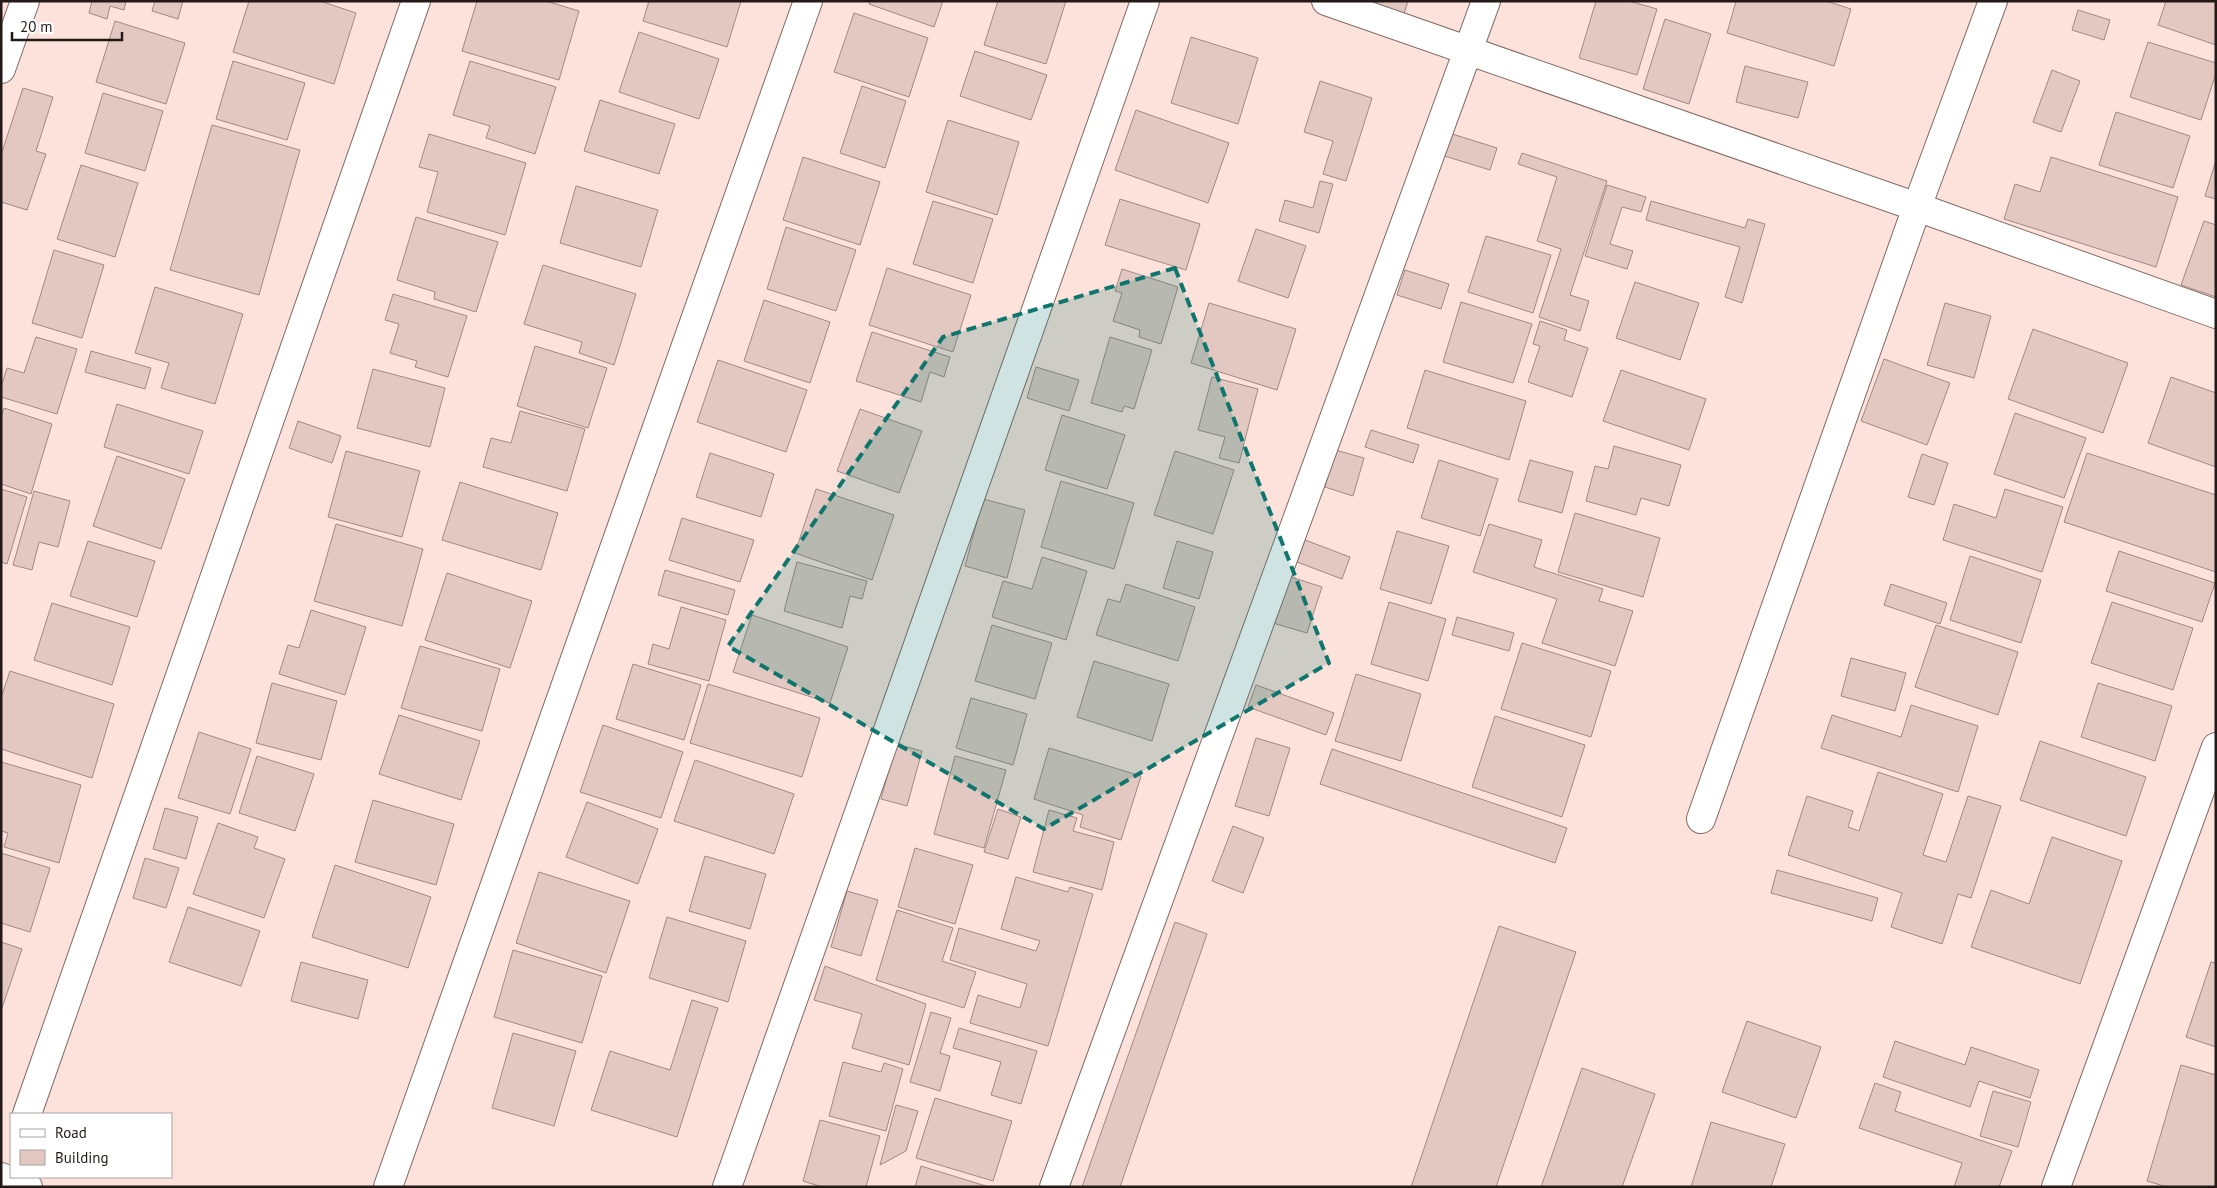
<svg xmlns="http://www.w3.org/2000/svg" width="2217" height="1188" viewBox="0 0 2217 1188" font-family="'PT Sans',sans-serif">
<rect width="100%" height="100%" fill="#fde2db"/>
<path fill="#e2c8c1" stroke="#a18983" d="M92,1H126L124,10L110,6L107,19L89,13Z
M155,1H183L178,19L152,11Z
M249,1H320L356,13L334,84L233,52Z
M477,1H546L579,11L559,80L462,51Z
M649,1H741L727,47L643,21Z
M870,1H943L934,27L869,4Z
M998,1H1066L1046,64L984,45Z
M1353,1H1408L1403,17Z
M1596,1H1629L1657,9L1637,75L1579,58Z
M1736,1H1826L1851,9L1834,66L1727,33Z
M2166,1H2216V45L2158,25Z
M2078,10L2110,20L2104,40L2072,30Z
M854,13L928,38L909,97L834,72Z
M1665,19L1711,34L1689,104L1643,89Z
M115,21L185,43L166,104L96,82Z
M639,32L719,59L699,119L619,92Z
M1191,37L1258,58L1238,124L1171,103Z
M2148,42L2216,63V73L2201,120L2130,97Z
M975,51L1047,75L1031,120L960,96Z
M233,61L305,83L287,140L216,119Z
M470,61L556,87L535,154L486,138L490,126L453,115Z
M1745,66L1808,82L1798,118L1736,102Z
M2052,70L2080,81L2061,132L2033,122Z
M1320,81L1372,98L1346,181L1323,174L1333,141L1304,132Z
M862,86L906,101L885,168L840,153Z
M23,88L53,97L36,151L46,154L27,210L1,202V155Z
M103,93L163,111L145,171L85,153Z
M600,100L675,124L659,174L584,151Z
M1136,110L1229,143L1208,203L1115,170Z
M2116,112L2190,136L2173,188L2099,165Z
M948,120L1019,142L997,215L926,192Z
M212,125L300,150L259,295L170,270Z
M1446,132L1497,148L1490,170L1438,154Z
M429,134L526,163L505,235L427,212L438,172L419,167Z
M1522,153L1607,181L1570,295L1589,301L1580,331L1539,317L1561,249L1537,241L1557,177L1518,164Z
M803,157L880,182L860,245L783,220Z
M2051,157L2178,197L2156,267L2004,219L2015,184L2040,192Z
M2216,160V199L2205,196Z
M81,165L138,183L115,257L57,239Z
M1320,181L1333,184L1319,233L1279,221L1285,200L1313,208Z
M1607,185L1646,197L1641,212L1622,207L1610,244L1633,251L1627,269L1585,256Z
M576,186L658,210L641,267L560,243Z
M1120,199L1200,224L1186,270L1105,245Z
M933,201L993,219L973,283L913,264Z
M1651,201L1745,228L1748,219L1765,224L1742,303L1725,297L1740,247L1646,220Z
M416,217L498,242L476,312L434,299L435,292L397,280Z
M2204,221L2216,225V297L2181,285Z
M786,227L856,250L836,311L767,289Z
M1256,229L1306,246L1288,298L1238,281Z
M1486,236L1551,255L1533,313L1468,292Z
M54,250L104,265L82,338L32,323Z
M543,265L636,294L614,365L579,353L582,342L524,324Z
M887,268L971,295L953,352L869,325Z
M1122,269L1178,287L1161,344L1139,337L1140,330L1113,321L1122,293L1115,291Z
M1405,270L1449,284L1441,309L1397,295Z
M1635,282L1699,303L1680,360L1616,338Z
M155,287L243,314L215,404L161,388L169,363L135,353Z
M393,294L467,316L448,377L415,367L417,361L390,353L399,324L385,320Z
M764,300L830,322L810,383L744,361Z
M1461,302L1532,324L1513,383L1443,362Z
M1209,303L1296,329L1277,390L1191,363Z
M1945,303L1991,316L1974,378L1927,365Z
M1540,321L1567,330L1564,340L1588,348L1572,397L1528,382L1540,346L1533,344Z
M2033,329L2128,363L2103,433L2008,399Z
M872,332L950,357L944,377L930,372L921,402L856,381Z
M36,337L77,349L57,414L1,397V387L7,368L24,373Z
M1110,337L1152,350L1134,409L1124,406L1122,412L1091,403Z
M535,346L607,368L588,428L517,406Z
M91,351L151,368L145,389L85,372Z
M1884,359L1950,383L1927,445L1861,421Z
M718,360L807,390L786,452L697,422Z
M1036,367L1079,380L1069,411L1027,398Z
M373,369L445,388L430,447L357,428Z
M1425,370L1526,401L1509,460L1407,428Z
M1621,370L1706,399L1689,450L1603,421Z
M1212,377L1258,389L1239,463L1219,458L1225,437L1198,430Z
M2171,377L2216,393V467L2148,443Z
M117,404L203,431L189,474L104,447Z
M4,408L52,424L31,494L1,484V417Z
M860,409L922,431L899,493L837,471Z
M520,411L585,429L567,491L483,467L491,438L511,443Z
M2015,413L2086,438L2064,498L1994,474Z
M1062,415L1125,435L1107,489L1045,470Z
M298,421L341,436L332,463L289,448Z
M1371,430L1419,445L1413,463L1365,447Z
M1614,446L1681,465L1669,506L1641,498L1636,515L1586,501L1595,466L1608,469Z
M1335,450L1364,458L1353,496L1325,487Z
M346,451L420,471L402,537L328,517Z
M1175,451L1234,470L1213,534L1154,515Z
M710,453L774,474L761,517L696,497Z
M2087,453L2216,495V572L2064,522Z
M1922,454L1948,463L1934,505L1908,497Z
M117,456L185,479L161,549L93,526Z
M1439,460L1498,479L1480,536L1421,518Z
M1530,460L1573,472L1562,513L1518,501Z
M1061,481L1134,503L1114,569L1041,547Z
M460,482L558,513L541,570L442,540Z
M1,489L27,497L7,564L1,562Z
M816,489L894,515L872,580L795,553Z
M2005,489L2063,507L2042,572L1943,540L1954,504L1996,518Z
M34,491L70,501L58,547L39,542L32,570L13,565Z
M983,499L1025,510L1007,578L965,566Z
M1575,513L1660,538L1643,597L1558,572Z
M682,518L754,540L740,582L669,560Z
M336,524L423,549L402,626L314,601Z
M1489,524L1542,540L1534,567L1603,589L1599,601L1633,611L1615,666L1542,643L1557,599L1473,572Z
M1397,531L1449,546L1431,604L1380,589Z
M1305,540L1350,557L1342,579L1297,562Z
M88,541L155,561L137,617L70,596Z
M1177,541L1213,552L1199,599L1163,588Z
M2119,551L2215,583L2202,622L2106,591Z
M1970,556L2041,580L2021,643L1950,620Z
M1042,557L1087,571L1066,640L992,617L1003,581L1032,589Z
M797,562L867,581L862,599L850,596L842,628L784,611Z
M665,570L735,590L728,615L658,595Z
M447,573L532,601L510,668L425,640Z
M1288,576L1322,587L1307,633L1273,623Z
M1126,584L1195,607L1178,661L1096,635L1108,599L1120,602Z
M1891,584L1947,603L1940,624L1884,605Z
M1389,602L1446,619L1428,681L1371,664Z
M2112,602L2193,628L2173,690L2091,663Z
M52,603L130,627L112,685L34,660Z
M681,607L726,620L709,681L648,664L653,644L669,649Z
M311,610L366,627L345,695L279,674L288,645L299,648Z
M752,615L848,647L830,703L733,672Z
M1457,617L1514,633L1509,651L1452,635Z
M992,625L1052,643L1035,699L975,681Z
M1936,625L2018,652L1998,715L1915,687Z
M1522,643L1611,671L1591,737L1501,709Z
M420,646L500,669L482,731L401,708Z
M1851,658L1906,673L1895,711L1841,696Z
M1094,661L1169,684L1152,741L1077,717Z
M633,664L701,685L684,740L616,719Z
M10,671L114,704L92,778L1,749V698Z
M1356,674L1421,694L1401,761L1335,741Z
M272,683L337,701L321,760L256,743Z
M2098,683L2172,706L2155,761L2081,737Z
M708,684L820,718L802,777L690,743Z
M1256,685L1334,713L1326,735L1248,707Z
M971,698L1027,714L1013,765L956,748Z
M1911,705L1978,726L1958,792L1821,748L1832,715L1901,737Z
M399,715L480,741L461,800L379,774Z
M1495,716L1585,745L1562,817L1472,787Z
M603,725L683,752L661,818L580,792Z
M199,732L251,749L230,814L178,798Z
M1256,738L1290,748L1269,816L1235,806Z
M2040,741L2146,777L2126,836L2020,800Z
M896,744L922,751L907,806L881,799Z
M1049,748L1141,776L1121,840L1080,827L1083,815L1034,799Z
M1332,749L1567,828L1555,863L1320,784Z
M257,756L314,774L295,831L239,813Z
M955,756L1006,770L984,848L934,834Z
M695,760L794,794L774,854L674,821Z
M1,762L81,785L59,863L4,847L8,833L1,831Z
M1878,772L1943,794L1923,855L1946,862L1968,796L2001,806L1971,898L1958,894L1942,944L1891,927L1902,893L1788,855L1807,796L1853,811L1848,827L1859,831Z
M373,800L454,824L436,885L355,862Z
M587,802L658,829L638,884L566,857Z
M165,808L198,817L186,859L153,849Z
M998,809L1021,817L1008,859L984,852Z
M1049,810L1077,818L1073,831L1114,842L1102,890L1033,872Z
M218,823L258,837L254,848L285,859L264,918L193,894Z
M1233,826L1264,838L1243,893L1212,881Z
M2052,837L2122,861L2080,984L1971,947L1991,890L2029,904Z
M915,848L973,865L955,924L898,907Z
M1,853L50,868L30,932L1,923Z
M705,856L766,874L750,929L689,911Z
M145,858L179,868L166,908L133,898Z
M335,865L431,897L408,968L312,937Z
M1777,870L1878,898L1872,921L1771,893Z
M539,872L630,901L606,973L516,943Z
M1016,877L1068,892L1070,887L1093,894L1048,1046L970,1023L978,995L1020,1008L1027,984L950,960L959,928L1036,951L1040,941L1001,929Z
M847,891L878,900L861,956L831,947Z
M188,907L260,931L241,986L169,962Z
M897,910L953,928L942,961L976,972L964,1008L876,980Z
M667,917L746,941L728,1002L649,978Z
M1175,922L1207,934L1120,1187H1082Z
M1499,926L1576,952L1496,1187H1411Z
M1,942L22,949L1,1011Z
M513,950L602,976L582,1043L494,1017Z
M301,962L368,980L358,1019L291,1001Z
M2211,962L2216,963V1047L2186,1037Z
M825,966L926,1004L909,1065L852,1048L862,1014L814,1000Z
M692,1000L718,1008L677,1137L591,1110L610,1051L670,1070Z
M931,1012L951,1018L940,1053L950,1056L940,1091L910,1082Z
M1747,1021L1821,1047L1796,1118L1722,1092Z
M959,1028L1037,1051L1021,1104L991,1095L1001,1062L953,1048Z
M513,1033L576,1051L554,1126L492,1108Z
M1895,1041L1965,1065L1971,1047L2039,1070L2030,1098L1979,1081L1970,1107L1883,1077Z
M843,1062L881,1072L884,1063L903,1069L886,1131L829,1116Z
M2181,1065L2216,1075V1187H2167L2147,1181Z
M1582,1068L1655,1094L1622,1187H1541Z
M1875,1083L1901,1092L1895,1111L2012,1151L1999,1187H1954L1962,1163L1859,1128Z
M1993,1091L2031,1102L2018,1147L1980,1136Z
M935,1098L1012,1121L993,1181L916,1158Z
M896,1105L918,1111L906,1151L880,1165Z
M820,1120L880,1136L866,1187H822L803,1181Z
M1711,1122L1785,1144L1771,1187H1691Z
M921,1166L989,1187H915Z"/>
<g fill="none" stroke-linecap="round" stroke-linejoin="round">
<defs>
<path id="street" d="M1326,1L1917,207L2216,314
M1,69L25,1
M1701,819L1917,207L1993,1
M27,1114L416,1
M1,1177L28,1187
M388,1187L808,1
M727,1187L1145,1
M1054,1187L1486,1
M2056,1187L2216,747"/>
</defs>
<use href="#street" stroke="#816a63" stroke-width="30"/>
<use href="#street" stroke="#fff" stroke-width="28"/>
</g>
<path fill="#0f766e" fill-opacity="0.2" stroke="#0f766e" stroke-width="4" stroke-dasharray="10 6" stroke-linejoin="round" d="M1175,268L1329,663L1044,829L728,646L943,337Z"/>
<rect width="2217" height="1188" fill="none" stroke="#231a17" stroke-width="5"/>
<rect x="10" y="1113" width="162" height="65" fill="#ffffff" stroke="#a7a3a2"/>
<rect x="20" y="1129" width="25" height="8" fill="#ffffff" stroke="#a7a3a2"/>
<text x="55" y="1138" font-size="15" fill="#231a17">Road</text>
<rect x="20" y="1150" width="25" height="15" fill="#e2c8c1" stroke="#a7a3a2"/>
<text x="55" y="1163" font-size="15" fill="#231a17">Building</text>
<path d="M12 32v8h110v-8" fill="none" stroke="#231a17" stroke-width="2.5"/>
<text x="20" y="32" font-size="15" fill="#231a17" stroke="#ffffff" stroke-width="4" paint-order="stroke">20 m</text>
</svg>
